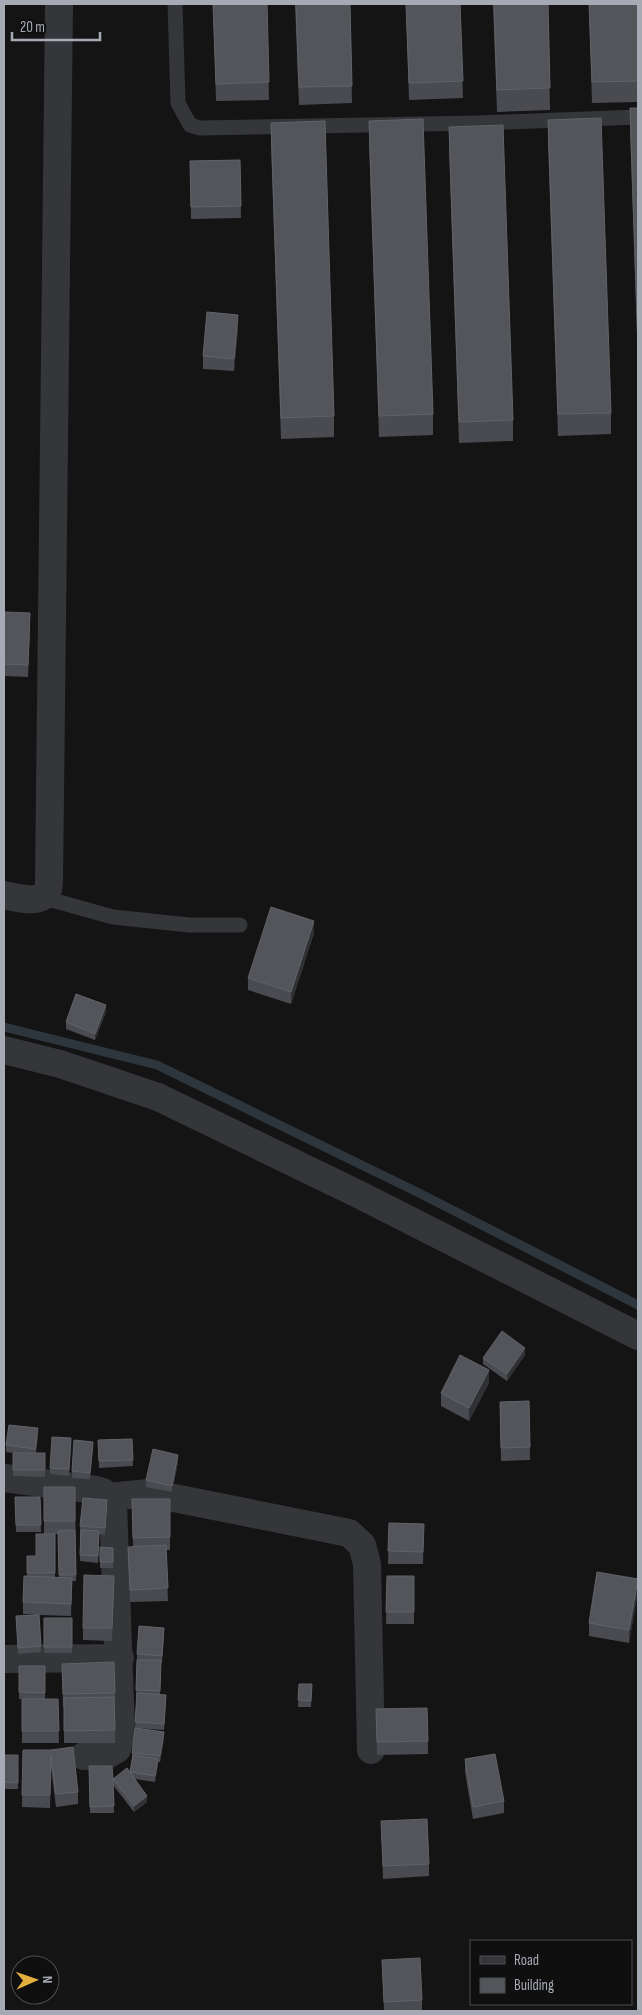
<svg xmlns="http://www.w3.org/2000/svg" width="642" height="2015" viewBox="0 0 642 2015" font-family="'Sofia Sans Condensed',sans-serif">
<rect width="100%" height="100%" fill="#141415"/>
<g fill="none" stroke-linecap="round" stroke-linejoin="round">
<path stroke="#2e363d" stroke-width="9" d="M4,1027L157,1065L419,1193L638,1305"/>
<path stroke="#35363a" stroke-width="15" d="M175,4L178,103L190,125L200,128L479,123L638,117
M41,897L113,917L189,925H240"/>
<path stroke="#35363a" stroke-width="28" d="M4,895C15,897 39,905 47,892C49,889 49,883 49,880L59,4
M4,1050L60,1064L158,1097L360,1195L638,1336
M4,1478L96,1490L103,1492L113,1503L121,1732L117,1749L107,1755L84,1756
M108,1497L149,1493L349,1533L362,1545L367,1564L371,1750
M4,1659L120,1658"/>
</g>
<path fill="#4a4b50" d="M213,4H267L269,100L216,101Z
M295,4H350L352,103L299,105Z
M406,4H460L463,98L409,100Z
M493,4H548L550,110L497,112Z
M589,4H638V102L592,103Z
M630,108H638V367L630,130Z
M548,120L611,413V434L558,436L548,141Z
M369,121L433,414V435L379,437L369,142Z
M271,123L334,416V437L281,439L271,144Z
M449,127L513,420V441L459,443L449,148Z
M240,160L241,218L191,219L190,161Z
M238,327L234,371L203,369V356Z
M4,612L30,625L28,677L4,676Z
M314,933L291,1004L248,990V978Z
M106,1012L95,1040L66,1029V1022Z
M525,1355L507,1381L483,1364V1358Z
M489,1383L469,1421L441,1406V1393Z
M529,1401L530,1460L501,1461L500,1402Z
M38,1435L36,1453H45V1477L13,1476V1453H14L6,1452V1445Z
M132,1439L133,1466L99,1468L98,1440Z
M71,1444L69,1476L50,1474V1468Z
M93,1448L90,1479L72,1478V1471Z
M178,1462L172,1492L146,1487V1480Z
M44,1487H75L76,1581H72L71,1616L39,1615L41,1652L18,1654L16,1616L37,1615L23,1614V1602L27,1576V1556H36L55,1534V1578H59L58,1534H44Z
M15,1497H40L41,1532H16Z
M132,1499H170V1550H166L168,1601L130,1602L128,1547H133Z
M107,1506L105,1535L99,1534L98,1563L80,1561V1526Z
M389,1523L424,1524L423,1564H388Z
M100,1547L113,1548V1568H100Z
M387,1576H414V1624H386Z
M114,1588L112,1641L83,1640V1628Z
M638,1591L629,1643L589,1636V1623Z
M44,1618H72V1653H44Z
M164,1634L162,1663H161L160,1695L166,1702L164,1730L135,1728L137,1696H136L137,1654Z
M62,1664L115,1693V1743H64V1707H63Z
M19,1666H45V1699H58L59,1743H22V1699H33H19Z
M299,1684H312L311,1707H298Z
M376,1709L428,1741V1754L377,1755Z
M164,1738L160,1762H158L155,1782L135,1779L147,1802L134,1812L113,1785L114,1813H90L89,1766L113,1779L130,1773L132,1759V1753Z
M23,1750H51L78,1792V1804L56,1807L51,1768L50,1808L22,1807Z
M4,1755H18V1789H4Z
M465,1759L504,1801V1813L473,1819L465,1772Z
M381,1821L429,1864V1876L383,1879Z
M382,1960L422,2000V2011H384Z"/>
<path fill="#303134" d="M238,315V327L234,371V359Z
M30,613V625L28,677V665Z
M314,921V933L291,1004V992Z
M106,1005V1012L95,1040V1034Z
M525,1348V1355L507,1381V1374Z
M489,1370V1383L469,1421V1408Z
M178,1455V1462L172,1492V1486Z
M638,1579V1591L629,1643V1630Z
M164,1732V1738L160,1762V1756Z
M158,1759V1766L155,1782V1776Z
M147,1796V1802L134,1812V1806Z"/>
<path fill="#54555a" stroke="#616368" d="M213,4H267L269,82L216,84Z
M296,4H350L352,86L299,87Z
M406,4H460L463,81L409,83Z
M494,4H548L550,88L497,90Z
M589,4H638V81L592,82Z
M630,108H638V346Z
M601,118L611,413L558,414L548,120Z
M423,119L433,414L379,416L369,121Z
M325,121L334,416L281,418L271,123Z
M503,125L513,420L459,422L449,127Z
M240,160L241,206L191,207L190,161Z
M207,312L238,315L234,359L203,356Z
M4,612L30,613L28,665L4,664Z
M271,907L314,921L291,992L248,978Z
M76,994L106,1005L95,1034L66,1022Z
M502,1331L525,1348L507,1374L483,1358Z
M460,1355L489,1370L469,1408L441,1393Z
M529,1401L530,1447L501,1448L500,1402Z
M9,1425L38,1428L35,1449L6,1445Z
M52,1437L71,1438L69,1469L50,1468Z
M132,1439L133,1460L99,1461L98,1440Z
M74,1440L93,1442L90,1473L72,1471Z
M153,1449L178,1455L172,1486L146,1480Z
M13,1453H45V1470H13Z
M44,1487H75V1521H44Z
M15,1497H40L41,1525H16Z
M83,1498L107,1500L105,1528L80,1526Z
M132,1499H170V1537L133,1538Z
M389,1523L424,1524L423,1552L388,1551Z
M75,1530L76,1575H59L58,1531Z
M81,1530L99,1531L98,1556L80,1555Z
M36,1534H55V1573H27V1556H36Z
M166,1545L168,1588L130,1590L128,1547Z
M100,1547L113,1548V1562H100Z
M597,1572L638,1579L629,1630L589,1623Z
M84,1575L114,1576L112,1628H83Z
M24,1576L72,1578L71,1604L23,1602Z
M387,1576H414V1612H386Z
M39,1615L41,1646L18,1648L16,1616Z
M44,1618H72V1647H44Z
M139,1626L164,1628L162,1656L137,1654Z
M137,1660H161L160,1691L136,1690Z
M114,1662L115,1693L63,1694L62,1664Z
M19,1666H45V1693L19,1692Z
M299,1684H312L311,1701L298,1700Z
M137,1693L166,1695L164,1724L135,1722Z
M114,1697L115,1730L64,1731V1698Z
M22,1699H58L59,1731H22Z
M427,1708L428,1741L377,1742L376,1709Z
M135,1728L164,1732L160,1756L132,1753Z
M73,1747L78,1792L56,1794L51,1755L50,1795H22L23,1750H51Z
M495,1754L504,1801L473,1807L465,1759Z
M4,1755H18V1783L4,1782Z
M133,1755L158,1759L155,1776L130,1772Z
M89,1766H112L113,1779L127,1768L147,1796L134,1806L113,1779L114,1806L90,1807Z
M427,1819L429,1864L383,1866L381,1821Z
M420,1958L422,2000L384,2002L382,1960Z"/>
<rect width="642" height="2015" fill="none" stroke="#a6aab4" stroke-width="10"/>
<rect x="470" y="1940" width="162" height="65" fill="#0f0f10" stroke="#4b4d52"/>
<rect x="480" y="1956" width="25" height="8" fill="#35363a" stroke="#4b4d52"/>
<text x="514" y="1965" font-size="15" fill="#a6aab4">Road</text>
<rect x="480" y="1978" width="25" height="15" fill="#54555a" stroke="#4b4d52"/>
<text x="514" y="1990" font-size="15" fill="#a6aab4">Building</text>
<g transform="translate(35 1980) rotate(88)"><circle r="24" fill="#0f0f10" stroke="#4b4d52"/>
<path d="M0-4L9 19L0 12L-9 19Z" fill="#e3b03e"/>
<text y="-8" font-size="14" font-weight="bold" text-anchor="middle" fill="#a6aab4">N</text>
</g>
<path d="M12 32v8h88v-8" fill="none" stroke="#a6aab4" stroke-width="2.5"/>
<text x="20" y="32" font-size="15" fill="#a6aab4" stroke="#0f0f10" stroke-width="4" paint-order="stroke">20 m</text>
</svg>
